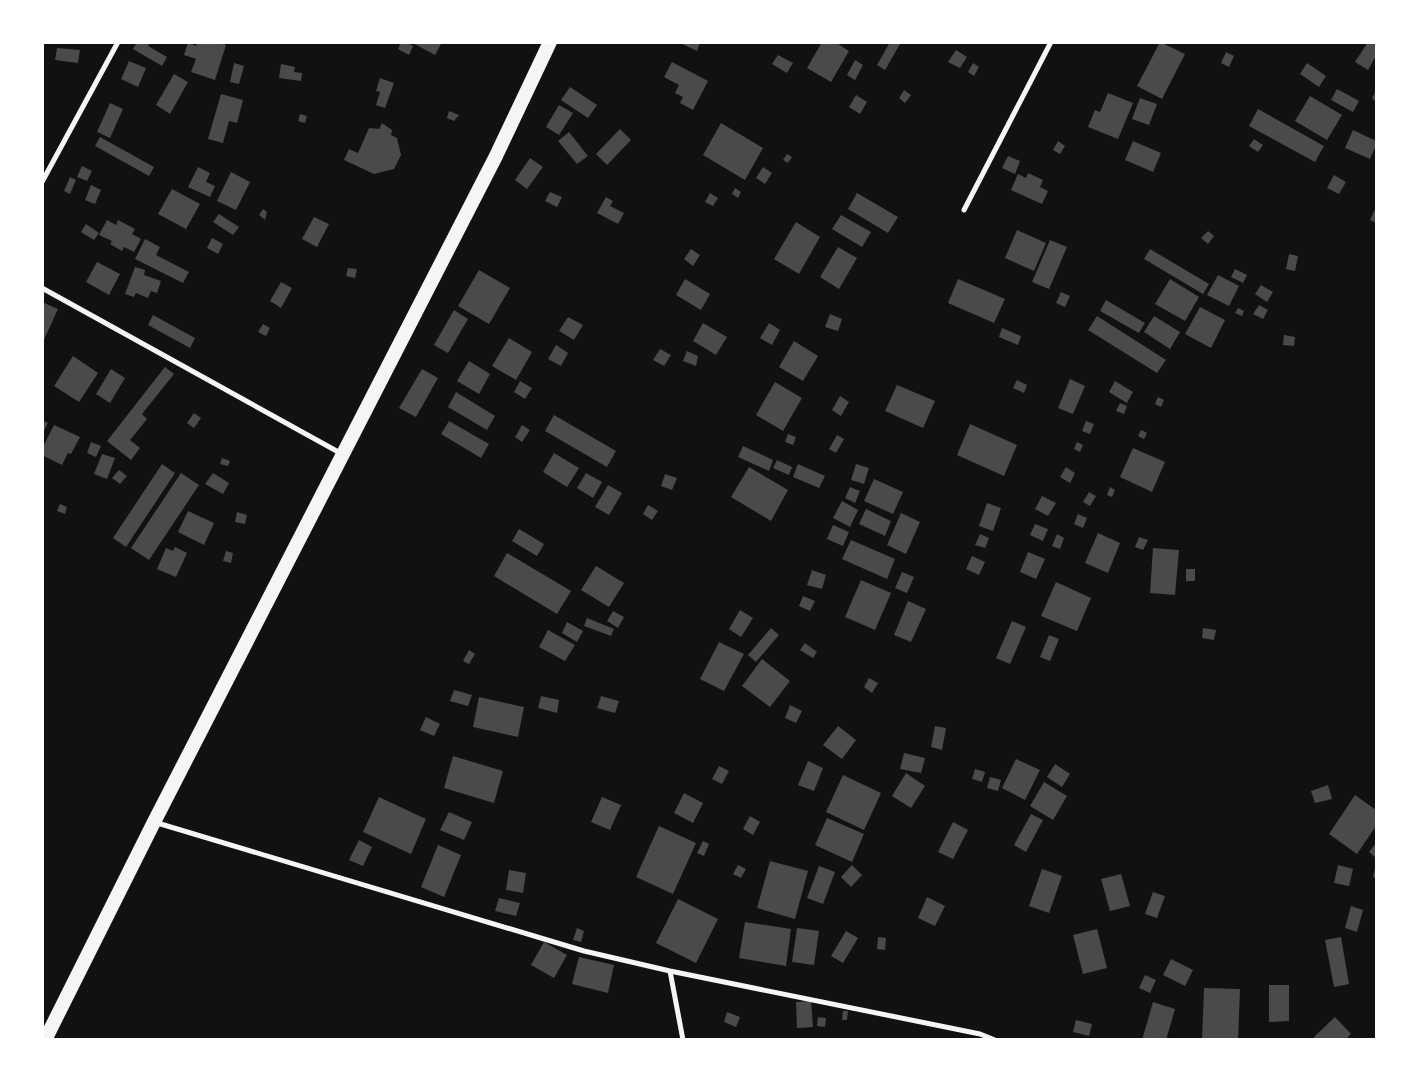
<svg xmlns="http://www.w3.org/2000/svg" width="1419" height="1082" viewBox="0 0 1419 1082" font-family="'Source Serif 4',serif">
<rect width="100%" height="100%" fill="#111"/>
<path fill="#4a4a4a" d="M137,42H151L148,46L167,57L162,66L133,49Z
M197,42H217L226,45L215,80L191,72L196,59L184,55L188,43L196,46Z
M401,42H406L413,46L409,55L398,49Z
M411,42H442L435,55Z
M678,42H700L697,51Z
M822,42H835L849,51L831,82L807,68Z
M890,42L900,44L885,70L877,65Z
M1160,42L1185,54L1162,99L1137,86Z
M1368,42H1376V56L1368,70L1355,62Z
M57,48L80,50L78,63L55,60Z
M956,50L967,57L960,68L948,62Z
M1226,52L1234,56L1229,67L1221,63Z
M778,55L793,63L787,73L772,64Z
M855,60L863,65L855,80L847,75Z
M129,61L146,68L138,87L121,79Z
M672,62L708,81L693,110L680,103L683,97L675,93L679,85L664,77Z
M234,63L244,66L239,84L230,82Z
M973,63L979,67L974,76L968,72Z
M1307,63L1326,76L1319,87L1300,74Z
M281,64L295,67L294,72L302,73L301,81L279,78Z
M174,74L188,82L170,114L156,105Z
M380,78L394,83L385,108L376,105L380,92L376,91Z
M570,87L597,105L588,118L561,100Z
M1337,89L1359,101L1353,112L1331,100Z
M904,90L911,95L905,103L899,98Z
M1376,91V102L1372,98Z
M1108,93L1133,103L1118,139L1088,127L1095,110L1100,112Z
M221,94L243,100L237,123L229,121L223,143L208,139Z
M856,95L867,102L860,114L849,107Z
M1310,96L1342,115L1327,140L1295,121Z
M1140,98L1157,104L1149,125L1132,119Z
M110,103L123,109L110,138L97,132Z
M559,105L573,113L559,135L546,127Z
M1258,109L1324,146L1315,162L1249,126Z
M449,111L459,115L454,121L447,118Z
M300,114L307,116L305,123L298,121Z
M382,123L392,130L391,135L397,138L401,155L394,169L374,174L344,160L349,149L358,153L369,128L379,129Z
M721,123L763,148L745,180L703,155Z
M620,129L631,140L607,165L596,154Z
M1353,130L1376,141V145L1370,159L1345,148Z
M569,132L588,156L577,164L558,141Z
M100,137L154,167L149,176L95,146Z
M1254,139L1263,145L1258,152L1249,146Z
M1058,141L1065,146L1060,154L1053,150Z
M1133,141L1161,153L1153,172L1125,160Z
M787,154L792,157L788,163L783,160Z
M1008,156L1020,161L1015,174L1002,168Z
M530,158L543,167L527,189L515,180Z
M82,166L92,171L87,181L77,177Z
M198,167L210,173L206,182L215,186L210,197L188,187Z
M763,167L772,173L765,184L756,178Z
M231,172L250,182L236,210L217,201Z
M1028,173L1043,180L1040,187L1048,191L1042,204L1011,190L1018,174L1026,178Z
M1334,175L1346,182L1339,194L1327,188Z
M70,177L76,180L70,194L64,191Z
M91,185L101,190L95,204L85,200Z
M735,188L741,192L738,198L732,194Z
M172,189L200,204L186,229L158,214Z
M550,192L562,197L557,207L545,201Z
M710,193L718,198L713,206L705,202Z
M857,193L898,217L888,233L848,209Z
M606,197L613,201L610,206L624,213L618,224L597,213Z
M1376,207V223L1370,220Z
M263,209L267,212L265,220L259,215Z
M219,214L239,227L233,235L213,222Z
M841,215L871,232L862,247L832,229Z
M314,217L329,224L317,247L302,239Z
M107,220L116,225L118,220L135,229L132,234L141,239L134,252L124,247L122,251L110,244L112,241L99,235Z
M796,222L820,237L799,274L774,259Z
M86,224L99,233L94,240L81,232Z
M1017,230L1046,243L1034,271L1005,258Z
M1208,231L1214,236L1208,244L1201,238Z
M212,238L223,244L218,254L207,248Z
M145,239L160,247L156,255L189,272L183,283L135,259Z
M1050,240L1067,247L1049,289L1032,282Z
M838,247L857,258L839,289L820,277Z
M691,249L700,255L693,266L684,259Z
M1150,249L1209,284L1203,294L1144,259Z
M1289,254L1298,256L1295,271L1286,269Z
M97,262L120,274L109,295L86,282Z
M135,267L145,270L144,275L161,281L157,293L151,291L148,298L136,293L134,297L125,294Z
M348,268L357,269L355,278L346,276Z
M1235,269L1247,275L1243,283L1231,277Z
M479,270L510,288L489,324L458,306Z
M1218,275L1239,286L1229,306L1207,295Z
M685,279L710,294L701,310L676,295Z
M958,279L1005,299L994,323L948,303Z
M1170,279L1199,297L1185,321L1155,304Z
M281,282L292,288L281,308L270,301Z
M1261,285L1273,292L1267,302L1255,294Z
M1061,292L1070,296L1065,307L1056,303Z
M1106,300L1145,323L1139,333L1100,311Z
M42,302L58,309L42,344Z
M1259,305L1268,310L1263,319L1253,314Z
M1200,307L1225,320L1211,348L1185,334Z
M1238,308L1244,311L1242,316L1235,313Z
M454,310L468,319L448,353L434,345Z
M830,314L842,319L838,331L825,327Z
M153,315L195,338L190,348L148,325Z
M1097,316L1166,360L1157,373L1088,330Z
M1154,316L1180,332L1170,349L1144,332Z
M568,317L583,325L574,340L559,331Z
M703,323L727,337L716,355L693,341Z
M769,323L780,330L772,345L760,338Z
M263,324L270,328L266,336L258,332Z
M1002,328L1021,336L1018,345L999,337Z
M1284,335L1295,337L1294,346L1283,345Z
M509,338L532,352L516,380L492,366Z
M794,341L818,356L803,381L779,367Z
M556,345L568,353L561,366L548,359Z
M660,349L671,355L664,366L653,360Z
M687,351L698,356L696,366L683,361Z
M73,356L98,373L79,402L54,386Z
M469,361L490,374L479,394L457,381Z
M165,367L174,374L142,414L147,419L130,440L140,448L131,460L107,441Z
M111,369L125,378L110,403L96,394Z
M422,369L438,378L416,417L399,408Z
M1070,379L1085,386L1073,414L1058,408Z
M1017,380L1027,385L1024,393L1013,388Z
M520,381L532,388L525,399L514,392Z
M1115,381L1133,392L1127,403L1109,392Z
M775,382L802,398L783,431L756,415Z
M897,385L935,401L923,428L885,411Z
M456,392L495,416L487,430L448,407Z
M840,396L849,402L841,416L832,410Z
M1158,397L1164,400L1161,407L1155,404Z
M1120,403L1127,406L1124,414L1116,411Z
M194,413L201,418L194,428L187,423Z
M554,415L616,451L607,467L545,431Z
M42,420L48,423L42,434Z
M449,421L489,444L481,458L441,434Z
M1086,421L1094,424L1090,434L1082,431Z
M970,424L1017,445L1004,476L957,455Z
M54,425L80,437L71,454L68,453L62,465L42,455V449Z
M522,425L530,430L522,442L515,437Z
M1141,430L1147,433L1144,439L1138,436Z
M788,434L796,437L793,445L785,442Z
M837,435L844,439L836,453L829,449Z
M91,442L101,446L96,457L87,453Z
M1077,442L1083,445L1080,452L1074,449Z
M743,446L773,460L769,471L738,457Z
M1133,448L1165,462L1152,492L1120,477Z
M554,453L579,468L567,487L543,472Z
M102,454L115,458L107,479L94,474Z
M222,458L230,461L228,466L220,464Z
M777,460L792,467L789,475L773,468Z
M162,464L175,473L126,547L113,538Z
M798,464L825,476L819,488L793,477Z
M856,464L869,468L864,484L851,480Z
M749,467L788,490L771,521L731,497Z
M1066,467L1075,473L1070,483L1060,477Z
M119,470L127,476L120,484L112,478Z
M181,473L199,485L149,560L131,548Z
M213,473L229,483L223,494L205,484Z
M586,473L602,482L593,498L577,488Z
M665,474L677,478L672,490L661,486Z
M874,479L903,492L893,514L864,501Z
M608,485L622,493L609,515L595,507Z
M850,487L860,491L855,503L845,498Z
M1110,487L1115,490L1112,497L1107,495Z
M1089,492L1096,496L1090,506L1083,502Z
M1042,496L1056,503L1048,516L1035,509Z
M842,501L858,510L850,527L833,518Z
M987,503L1001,508L993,531L979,526Z
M60,504L67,507L65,514L57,511Z
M648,505L658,511L652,520L643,514Z
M866,509L891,521L885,536L859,524Z
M188,511L214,523L204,545L178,532Z
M237,512L247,515L245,524L235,522Z
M901,513L920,522L906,554L887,545Z
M1078,514L1087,518L1083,528L1074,524Z
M1035,524L1048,529L1043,541L1030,535Z
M833,525L849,532L843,546L827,539Z
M519,529L544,544L537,556L512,541Z
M1098,533L1120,543L1108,573L1085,563Z
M980,534L989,538L985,548L975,545Z
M1057,534L1064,538L1060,549L1052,546Z
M1139,537L1148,540L1143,550L1135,547Z
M851,540L895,559L887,579L842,559Z
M175,547L187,553L176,577L157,569L166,548L173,551Z
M1153,548L1179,550L1175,595L1150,593Z
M226,551L233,553L231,563L223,561Z
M1028,552L1045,559L1036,579L1020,572Z
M507,553L571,591L557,614L494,576Z
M972,556L985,562L979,575L966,569Z
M596,566L624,583L609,607L581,590Z
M1186,569H1195V581H1186Z
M812,570L826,575L822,589L807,585Z
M902,572L914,577L907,593L895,588Z
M861,580L891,593L875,630L845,617Z
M1056,582L1091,598L1077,631L1041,616Z
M803,596L815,601L810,611L799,606Z
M908,601L926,609L911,642L894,635Z
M740,610L753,618L741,637L729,629Z
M613,611L624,617L618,628L607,621Z
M587,618L614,629L611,636L584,626Z
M1012,621L1026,627L1010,664L996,658Z
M567,622L583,631L577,642L562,633Z
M771,628L779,635L756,662L748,655Z
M1203,628L1216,630L1214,640L1202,638Z
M548,630L575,645L565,661L539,647Z
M1049,635L1059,639L1050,661L1040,657Z
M719,642L744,654L724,691L700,679Z
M805,643L817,652L813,658L800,650Z
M469,650L475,654L469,664L463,661Z
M762,659L790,681L770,707L742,686Z
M869,678L878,683L872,693L864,687Z
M454,690L472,695L468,706L450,701Z
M541,696L559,700L557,713L538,708Z
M601,696L619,701L615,713L597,708Z
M479,697L524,707L518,737L473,727Z
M790,705L802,711L796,723L785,718Z
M426,717L440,724L434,736L420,730Z
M838,726L856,740L842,759L823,745Z
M935,726L946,728L942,750L931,747Z
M904,753L925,758L921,773L900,769Z
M453,756L503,771L494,803L444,788Z
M1016,759L1040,770L1025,800L1002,788Z
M808,761L823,768L814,791L798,785Z
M1055,764L1070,774L1062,787L1047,777Z
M719,766L729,771L722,784L712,779Z
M975,769L985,772L982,782L972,779Z
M906,773L925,786L911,808L892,796Z
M843,775L881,793L864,830L826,812Z
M990,777L1001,780L998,791L987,788Z
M1044,782L1067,796L1053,820L1030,806Z
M1328,785L1332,799L1315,803L1311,791Z
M684,793L703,803L693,823L674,813Z
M1355,795L1376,810V826L1357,854L1329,834Z
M379,797L426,819L411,854L363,832Z
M602,797L621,805L610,830L591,822Z
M449,812L472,822L464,840L440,830Z
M1031,814L1043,820L1026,852L1014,845Z
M750,816L760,822L753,835L743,829Z
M827,818L864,834L852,862L815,845Z
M953,822L968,830L953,859L938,852Z
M659,826L696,843L673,894L636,877Z
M359,840L372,847L363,866L349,860Z
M703,841L709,844L704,856L697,853Z
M1376,843V858L1369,852Z
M438,845L461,855L444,897L421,887Z
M770,861L808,871L795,919L757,908Z
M738,865L746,869L741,878L733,874Z
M852,865L862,875L851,887L841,877Z
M1338,865L1353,869L1349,886L1334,883Z
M819,866L835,872L823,904L807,898Z
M1375,868H1376V878L1373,877Z
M1042,869L1062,876L1049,913L1029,906Z
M509,870L526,873L523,893L506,890Z
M1121,874L1130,906L1110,911L1101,879Z
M1153,892L1165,896L1157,918L1145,914Z
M927,897L945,906L935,926L918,918Z
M499,898L520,903L516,916L495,911Z
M678,899L718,919L696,963L656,943Z
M1351,906L1363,910L1357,932L1345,928Z
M745,922L791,929L786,966L739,958Z
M577,928L584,931L581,942L573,940Z
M797,928L819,931L814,965L792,962Z
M1097,929L1107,968L1083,974L1073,935Z
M846,931L858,938L843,963L831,956Z
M878,937L886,938L885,950L877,949Z
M1341,937L1349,984L1334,987L1325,940Z
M544,942L567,955L554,978L531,965Z
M579,957L614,965L608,993L572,984Z
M1171,959L1193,970L1185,986L1163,975Z
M1145,975L1156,980L1150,993L1139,988Z
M1269,985H1289V1021L1269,1022Z
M1204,988L1240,989L1238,1040H1202Z
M811,1001L813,1027L797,1028L796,1002Z
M1153,1002L1175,1009L1166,1040H1142Z
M843,1011H848L847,1020H842Z
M727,1012L740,1017L736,1027L724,1022Z
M818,1017L826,1018L825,1027L817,1026Z
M1335,1017L1351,1034L1345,1040H1317L1314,1037Z
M1076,1020L1092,1024L1089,1036L1073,1032Z"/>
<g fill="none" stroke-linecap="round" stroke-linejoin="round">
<path stroke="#f5f5f5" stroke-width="5" d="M42,182L118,42
M964,210L1051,42
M42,288L342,454
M154,822L584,951L670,971L980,1034L995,1040
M670,971L683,1040"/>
<path stroke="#f5f5f5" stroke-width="14" d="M45,1040L154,822L496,156L550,42"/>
</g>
<rect width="1419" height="1082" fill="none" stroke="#ffffff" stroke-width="88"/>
</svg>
